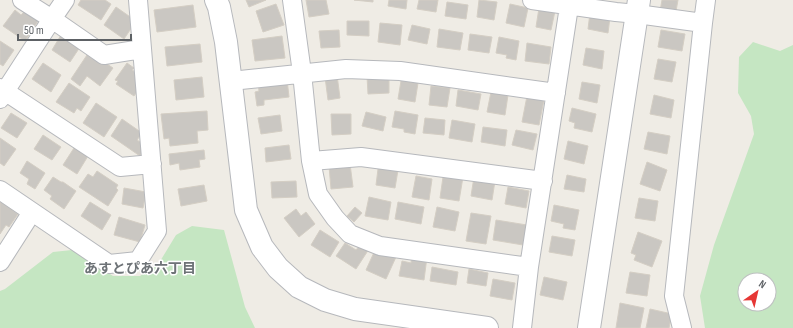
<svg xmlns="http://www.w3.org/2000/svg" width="793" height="328" viewBox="0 0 793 328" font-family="'Sofia Sans Condensed','Noto Sans JP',sans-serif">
<rect width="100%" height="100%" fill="#efece5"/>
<path fill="#c5e6c2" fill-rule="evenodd" d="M753,42L780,51L793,45V328H705L700,296L714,245L754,134L751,116L738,93L739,57ZM745,280H769V304H745Z
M192,226L224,230L245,307L255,328H0V291L5,289L53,252L72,250L113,276H140L159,263L176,235Z"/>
<path fill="#cac7c2" stroke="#d4cec4" d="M81,0H105L111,4L101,20L78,5Z
M246,0H266L249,7Z
M306,0H326L329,14L309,17Z
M354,0H373V2Z
M389,0H407L406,9L388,6Z
M419,0H438L436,12L417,9Z
M479,0L497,2L494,20L477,17Z
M662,0H678L676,11H660Z
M447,2L468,5L466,19L445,16Z
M276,4L284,25L263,32L256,11Z
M510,4L528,8L524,27L506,23Z
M193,5L196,27L157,32L154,10Z
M116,7L136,21L124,39L104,25Z
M539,8L555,11L551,30L536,27Z
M15,10L21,15L24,12L38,21L25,41L3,26Z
M590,13L610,17L608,33L588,29Z
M347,21H369V36L347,35Z
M380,23L402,25L400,45L378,42Z
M412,25L430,29L427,44L408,40Z
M439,29L463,33L460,50L437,47Z
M339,30L340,47L321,48L319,31Z
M661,30L685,34L682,51L658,47Z
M470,34L492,37L489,53L468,50Z
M61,35L80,47L70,62L52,50Z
M282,36L285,58L255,61L252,40Z
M499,37L519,41L516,60L506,58L507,55L496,53Z
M0,41L14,50L3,66L0,64Z
M527,43L551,47L549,64L525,61Z
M200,44L202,62L167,66L165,47Z
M586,48L604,51L602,69L583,65Z
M87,55L93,59L95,56L113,68L100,86L87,76L80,86L71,79Z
M658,59L676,62L672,82L654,79Z
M43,63L61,75L51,92L32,79Z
M127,63L134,68L132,70L140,75L143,83L134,96L116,84L118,81L115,80Z
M337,75L340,98L328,100L325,77Z
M367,76H389V93L368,94Z
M202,77L204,97L176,100L174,80Z
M287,79L289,97L264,100V105L257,106L255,92L259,91L258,82Z
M401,81L418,83L415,102L398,99Z
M582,82L600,85L597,103L579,99Z
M69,83L90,97L81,111L77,108L74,113L56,102Z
M431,86L450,88L447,107L429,105Z
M458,90L481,94L478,110L456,106Z
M491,92L508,95L505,115L487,112Z
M654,95L674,100L671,118L650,114Z
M527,96L544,100L539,125L522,122Z
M96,103L117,117L104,137L83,123Z
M572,108L596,114L592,132L574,128L575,123L569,121Z
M207,111L208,130L197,131L198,143L170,146L169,138L164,139L161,114Z
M395,111L418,115L415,134L404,132V129L392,127Z
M366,112L386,117L383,131L362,126Z
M11,113L27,123L17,138L1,128Z
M331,114H351V134L332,135Z
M280,115L282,131L261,134L258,118Z
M425,118L445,120L444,135L423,133Z
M122,119L142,133L137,140L146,146L140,156L111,136Z
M452,120L475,124L472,142L449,138Z
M483,127L507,130L505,146L481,142Z
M516,130L537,134L533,150L512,145Z
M648,132L670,136L667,154L644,149Z
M43,135L61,147L52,160L34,149Z
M0,138L16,149L4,166L0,163Z
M568,141L588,146L584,164L564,159Z
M289,145L291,159L266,162L265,148Z
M74,148L88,156L77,174L63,165Z
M204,150L205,159L199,160L200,167L180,170L179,163L170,165L169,154Z
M27,161L45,173L35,189L27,184L29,179L20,173Z
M379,161L399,164L395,188L376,185Z
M647,162L667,170L660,191L640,184Z
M350,164L353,187L331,189L329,166Z
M97,171L118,185L116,188L118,190L108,206L79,187L88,174L93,177Z
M567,175L586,179L584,192L564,189Z
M416,176L432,179L429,200L412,197Z
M53,177L61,182H63L76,191L64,209L50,199L52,196L44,190Z
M443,177H463L459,201L440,198Z
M474,177L495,181L492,200L471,196Z
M296,181L297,197L272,198L271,182Z
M204,185L207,201L181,206L178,189Z
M508,187L529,191L526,208L505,204Z
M124,188L146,192L143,208L122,204Z
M369,197L391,202L388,220L365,216Z
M639,198L658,201L655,221L635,218Z
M0,201L18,214L9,227L6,225L0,234Z
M90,202L111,215L102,230L81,216Z
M398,202L424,207L421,224L395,219Z
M554,205L579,210L575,230L563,228L564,224L551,221Z
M355,207L362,213L354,222L347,216Z
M437,207L459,212L455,231L433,227Z
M296,209L301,216L306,212L315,224L299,237L284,218Z
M471,213L491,216L486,244L466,241Z
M119,217L145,225L140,242L114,235Z
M496,220L527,225L523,245L493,240Z
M320,230L339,242L330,257L311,245Z
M638,232L662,241L652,267L634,260L636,255L631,253Z
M552,236L575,240L572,256L549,252Z
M345,243L356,250L361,244L369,249L356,269L336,256Z
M376,248L396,257L386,279L366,270Z
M412,254L427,257L424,280L399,276L402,261L411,263Z
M432,267L458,272L456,285L430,281Z
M469,269L488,273L486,286L467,283Z
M630,272L650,275L647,296L626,293Z
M544,277L567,282L563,300L540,295Z
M493,279L515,283L512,300L490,296Z
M620,303L644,308L640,328H616Z
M650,309L672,314L669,328H646Z"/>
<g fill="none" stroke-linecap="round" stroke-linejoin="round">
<defs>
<path id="minor" d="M22,0L52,19L104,55L142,49
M292,0L302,73L311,161L318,194L335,218L350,234L380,246L529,267
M532,0L616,12L637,14L703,23
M231,81L346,69L400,71L556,93
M0,88L120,167L152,164
M0,99L52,19L65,0
M311,161L361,157L543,181
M0,190L109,264L138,261L157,231L138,0
M0,262L32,212
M522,328L529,267L570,0
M682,328L674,296L703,23L706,0"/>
<path id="tertiary" d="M216,0L219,7L226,42L246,210L262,247L278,268L299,287L325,300L355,309L487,328
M589,328L639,0"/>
</defs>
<use href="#minor" stroke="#b6b8bc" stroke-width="20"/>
<use href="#tertiary" stroke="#b6b8bc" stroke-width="24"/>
<use href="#minor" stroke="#fff" stroke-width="18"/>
<use href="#tertiary" stroke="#fff" stroke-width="22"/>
</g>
<g text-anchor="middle" stroke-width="3" stroke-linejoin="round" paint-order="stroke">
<g font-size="14" font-weight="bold" fill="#6e7377" stroke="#fff">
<text x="140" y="273">あすとぴあ六丁目</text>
</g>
</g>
<g transform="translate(757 292) rotate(34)"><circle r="19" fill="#ffffff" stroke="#bec0c1"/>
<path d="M0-3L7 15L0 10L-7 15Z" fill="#e63735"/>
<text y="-6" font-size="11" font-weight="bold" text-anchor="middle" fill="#5d6165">N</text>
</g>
<path d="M18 34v6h113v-6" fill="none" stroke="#5d6165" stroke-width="2"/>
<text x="24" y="34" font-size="12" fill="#5d6165" stroke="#ffffff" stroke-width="3" paint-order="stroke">50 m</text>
</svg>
